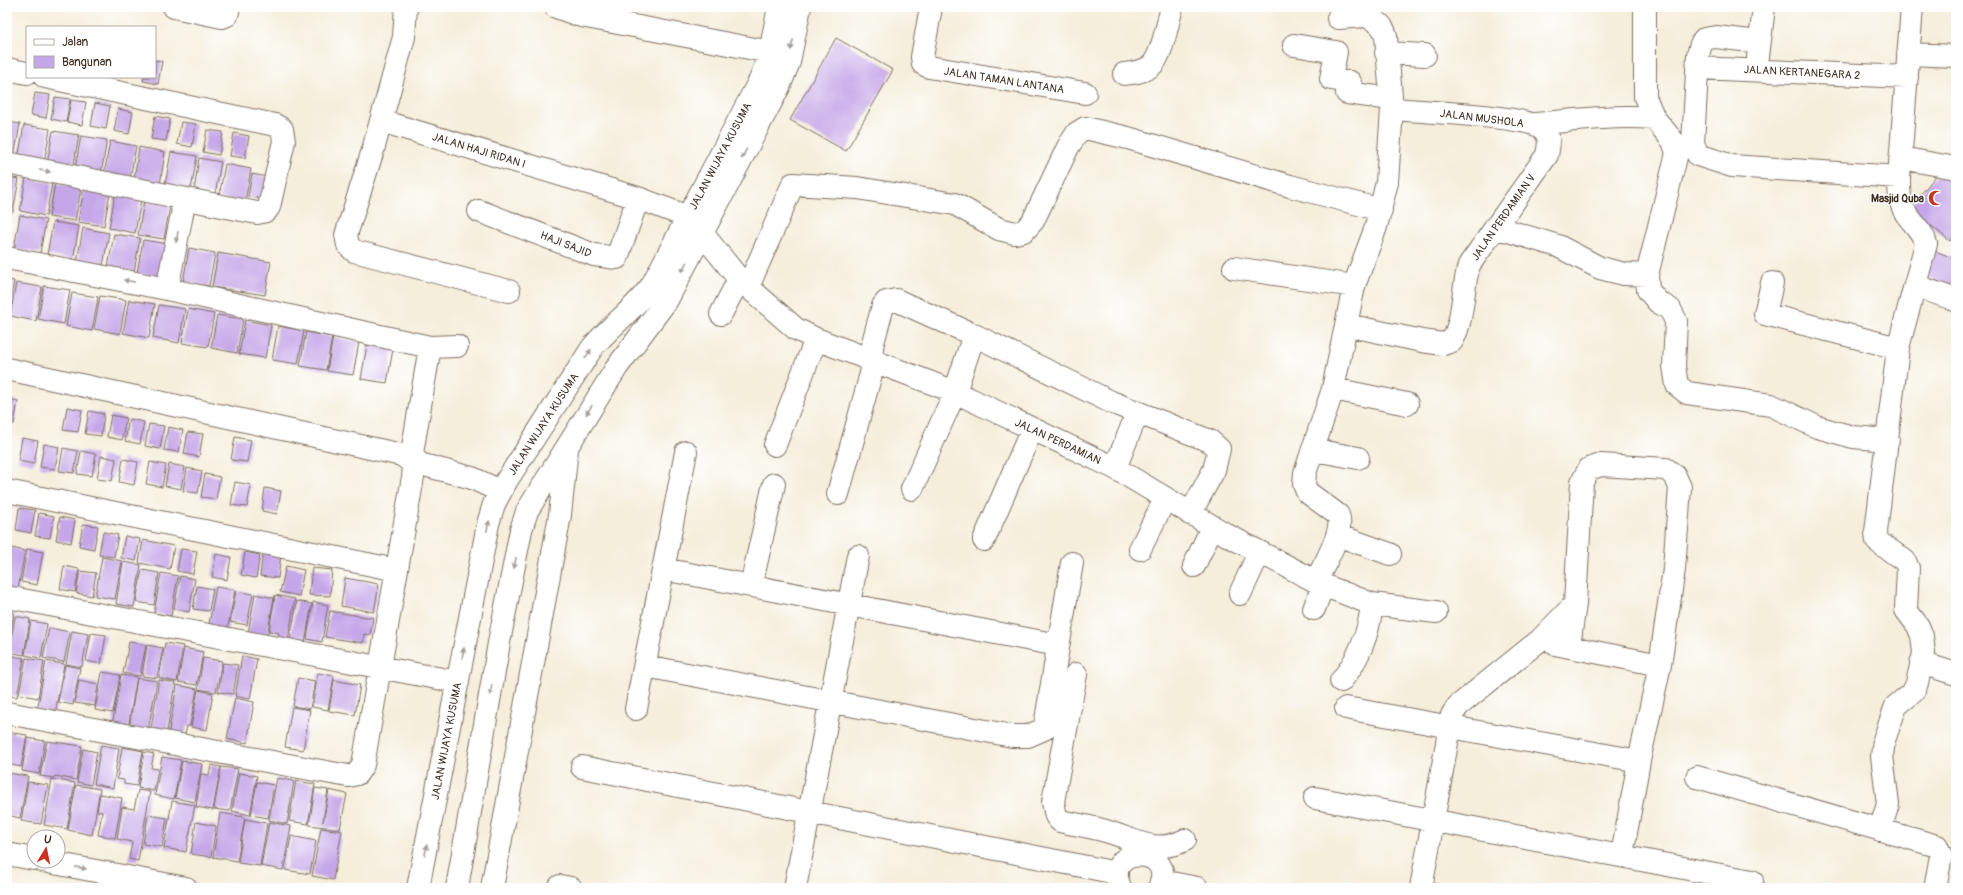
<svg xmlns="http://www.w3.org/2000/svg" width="1963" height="895" viewBox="0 0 1963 895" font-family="Pangolin,sans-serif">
<rect width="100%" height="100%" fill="#fff"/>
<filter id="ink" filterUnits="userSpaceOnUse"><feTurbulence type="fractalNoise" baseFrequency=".025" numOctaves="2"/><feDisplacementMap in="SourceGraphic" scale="8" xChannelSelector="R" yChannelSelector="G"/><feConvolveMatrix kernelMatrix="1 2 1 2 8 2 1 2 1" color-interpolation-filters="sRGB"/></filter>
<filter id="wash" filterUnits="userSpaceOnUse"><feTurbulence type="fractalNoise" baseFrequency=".012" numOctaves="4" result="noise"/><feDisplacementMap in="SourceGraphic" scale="16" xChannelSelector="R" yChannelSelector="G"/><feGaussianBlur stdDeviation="0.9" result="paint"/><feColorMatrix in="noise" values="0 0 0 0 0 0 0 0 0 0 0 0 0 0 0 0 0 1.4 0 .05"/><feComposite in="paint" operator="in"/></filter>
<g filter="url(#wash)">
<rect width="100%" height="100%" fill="#f5eedb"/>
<g id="blocks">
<path fill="#c5a6e8" d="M836,38L893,70L846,151L790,120Z
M155,60L162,61L158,84L143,81L144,77H155Z
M35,93L50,95L46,118L31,115Z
M55,97L70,99L66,122L51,119Z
M71,100L86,102L82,125L67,122Z
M95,103L110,106L106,129L91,126Z
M118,109L133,112L129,134L114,131Z
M155,116L170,119L166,141L151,139Z
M7,122L20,124L14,157L7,156Z
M181,122L196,124L192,147L177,144Z
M24,125L50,129L44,163L18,159Z
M207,130L223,132L219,155L203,152Z
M53,131L79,135L73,169L47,164Z
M234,133L249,136L245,158L230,156Z
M81,136L107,140L101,174L75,169Z
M110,141L136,146L130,179L104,175Z
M139,147L165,152L160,185L134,181Z
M171,152L197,156L191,190L165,185Z
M199,158L221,162L215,195L194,191Z
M225,164L251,169L245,202L219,198Z
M1941,170L1956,181V233L1950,241L1909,208Z
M252,174L268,177L264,199L248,197Z
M7,177L19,179L13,212L7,211Z
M26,178L52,183L46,216L20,211Z
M55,183L81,188L75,221L49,217Z
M84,188L110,193L104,226L78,222Z
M115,194L141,199L135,233L109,228Z
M144,201L170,206L164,239L138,235Z
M20,215L46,220L40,253L14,249Z
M53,222L79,226L73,260L47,255Z
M83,228L109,233L103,266L77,262Z
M114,234L140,238L134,272L108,267Z
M143,240L169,244L163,278L137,273Z
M189,248L215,253L209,286L183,282Z
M1927,248L1956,259V288L1921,275Z
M218,253L271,262L265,295L212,287Z
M7,280L14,281L8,315H7Z
M16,283L42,287L36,321L10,316Z
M44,286L70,290L64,324L38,319Z
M72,293L98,297L92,331L66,326Z
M100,296L126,300L120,334L94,329Z
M129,300L155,304L149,338L123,333Z
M159,305L185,309L179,343L153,338Z
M188,309L214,314L208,347L182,343Z
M217,315L243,319L237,353L211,348Z
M245,320L271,325L265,358L239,354Z
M278,326L304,331L298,364L272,360Z
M306,332L332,337L326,370L300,366Z
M333,337L359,342L353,375L327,371Z
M367,345L393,349L387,383L361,379Z
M7,399L18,401L14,424L7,422Z
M67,407L82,410L78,432L63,430Z
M89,411L104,414L101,436L85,434Z
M111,415L126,418L122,440L107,437Z
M129,419L144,422L140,444L125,441Z
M149,424L164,426L160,449L145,446Z
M168,427L183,430L179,452L164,450Z
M188,432L203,434L199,457L184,454Z
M235,437L251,440L247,462L231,460Z
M22,438L38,441L34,464L18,461Z
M44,444L59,447L55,469L40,467Z
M63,448L78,451L74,473L59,471Z
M81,451L96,454L92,476L77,474Z
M101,456L116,459L112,481L97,479Z
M123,459L138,462L134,485L119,482Z
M150,462L166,465L162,487L146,484Z
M169,464L185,467L181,489L165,486Z
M187,468L202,471L198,493L183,491Z
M205,474L220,477L216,499L201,497Z
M235,482L251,485L247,507L231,505Z
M265,488L281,491L277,514L262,511Z
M19,508L35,510L31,533L16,530Z
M39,513L54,516L50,538L35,536Z
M60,517L75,520L71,543L56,540Z
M83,524L98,526L94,549L79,546Z
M103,532L118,535L114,557L99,555Z
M125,536L140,539L136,561L121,558Z
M143,540L174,546L170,569L139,563Z
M7,547L25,551L17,594L7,592Z
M27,549L43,552L37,585L21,582Z
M181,549L197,551L193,574L177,571Z
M245,552L260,555L256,578L241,575Z
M263,552L281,554L278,578L260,576Z
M216,554L231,557L227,580L212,577Z
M102,557L122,561L115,599L95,596Z
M123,562L141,565L134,607L116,604Z
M64,566L79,569L75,592L60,589Z
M286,566L304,570L299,596L280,592Z
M312,568L332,570L330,596L309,595Z
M142,570L159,573L154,605L136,602Z
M80,571L96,573L92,596L76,593Z
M161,573L178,576L171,616L154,613Z
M180,576L195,579L189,612L174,609Z
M345,578L379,584L374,612L341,606Z
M197,586L213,589L209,611L193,609Z
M216,587L235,590L227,632L208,629Z
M236,591L253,594L247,625L230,622Z
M255,594L274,598L266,643L247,639Z
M275,595L295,599L287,646L277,645L279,633L269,631Z
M297,601L312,604L304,648L289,645Z
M313,602L328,605L322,642L307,639Z
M330,611L373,618L370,635L364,634L363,643L325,637Z
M7,612L14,613L8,645H7Z
M15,616L30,619L24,655L9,652Z
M31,621L47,624L41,658L25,655Z
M49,628L70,632L64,662L43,658Z
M72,631L88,634L82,667L66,664Z
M91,633L106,635L101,664L86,661Z
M129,642L146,645L140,676L123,673Z
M165,643L183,646L177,682L159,678Z
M147,645L163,648L157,678L142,676Z
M184,648L203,652L197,685L178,682Z
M7,655L24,658L17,697L7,696Z
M242,656L257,659L250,699L235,696Z
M26,658L44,661L38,698L19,694Z
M203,658L222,661L216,692L198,689Z
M46,661L64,664L55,714L37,711Z
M223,663L238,665L233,694L218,692Z
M65,665L80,668L73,705L58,702Z
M102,672L120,675L113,713L95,710Z
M318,673L334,676L328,710L312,707Z
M121,675L137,677L128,729L112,726Z
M137,678L157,681L148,731L129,728Z
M298,678L315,681L310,709L293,706Z
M79,680L98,684L95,706L75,703Z
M159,680L175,683L166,737L150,734Z
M334,680L360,685L355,715L329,711Z
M177,685L197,689L190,726H187L184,738L168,736Z
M198,690L213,693L207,730L191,727Z
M235,698L254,702L247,743L227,739Z
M292,707L310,710L303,750L285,747Z
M7,732L27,735L21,767L7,764Z
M27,738L45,741L39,774L22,771Z
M47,741L82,746L76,780L55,776L54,778L40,776Z
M101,745L119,748L113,788L94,784Z
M122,747L143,751L137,786L124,784V780L117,779Z
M83,749L97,752L91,785L77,782Z
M144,752L154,754L151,768L158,769L154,791L138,788Z
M162,757L181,760L174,799L155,795Z
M182,761L202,764L195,802L175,798Z
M211,765L221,767L213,810L196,807L201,774L209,775Z
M221,767L238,769L230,811L214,809Z
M7,773L28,776L20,818L7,815Z
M239,773L257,776L250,815L232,811Z
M277,778L294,781L287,824L269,820Z
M52,779L75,783L67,829L44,825Z
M296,781L315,784L308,824L289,821Z
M28,782L48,785L41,824L21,821Z
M257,782L274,785L268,818L251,815Z
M76,785L100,789L92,835L68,830Z
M315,788L328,790L323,822L329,790L347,794L340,829L309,825Z
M138,790L150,792L138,861L129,859L132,842L117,839L122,807L134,809Z
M100,794L122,798L115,838L98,835L102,812L97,811Z
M172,801L195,805L186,852L164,848Z
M220,813L245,817L237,861L213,857Z
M148,815L167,818L162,847L143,844Z
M245,819L267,823L260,866L238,863Z
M196,822L216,826L211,857L191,854Z
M269,822L291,826L283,870L261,866Z
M321,828L342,831L333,880L312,876Z
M291,836L316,841L310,874L285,870Z"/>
</g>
</g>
<g filter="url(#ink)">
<use href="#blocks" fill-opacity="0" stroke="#7c6f60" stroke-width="1"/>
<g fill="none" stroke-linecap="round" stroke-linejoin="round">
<defs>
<path id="minor" d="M174,7L222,17L227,15L229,7
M406,7L404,37L373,150L346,235L348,245L354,251L509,291
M556,7L581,16L770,52
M931,7L922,57L923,64L929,67L1085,93
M1645,7V97L1654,118L1673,141L1677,153L1647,275L1648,290L1658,302L1670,309L1676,321L1674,366L1677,385L1687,393L1771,405L1817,427L1853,437L1888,440
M1338,18L1366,16
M1759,42L1716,37L1704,39L1701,44L1698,55L1693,143L1698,155L1732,166L1899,177
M1294,45L1336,52L1331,79L1350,82L1347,93L1391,99
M1386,53L1425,55
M1908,54L1956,56
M1758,57L1764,7
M1697,68L1907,77
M7,69L27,73
M1124,74C1133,73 1143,72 1151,66C1162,57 1168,21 1172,7
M381,121L638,198L688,217L702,233L739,279L796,329L816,339L955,392L1115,468L1227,535L1323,585L1372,604L1436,612
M1536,124C1575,120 1614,115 1654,118
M1901,158L1956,168
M7,163L257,213L266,211L269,207L284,141L282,129L275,125L45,77
M479,211L594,255L617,258L638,198
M1495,227L1558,246L1600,268L1624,274L1647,275
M7,258L167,289L430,347L457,346
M1234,268L1354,286
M1772,283L1765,314L1898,348
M1916,286L1956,300
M748,287L793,184L857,188L955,204L999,229L1015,233L1024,231L1033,221L1068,147L1077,133L1085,128L1128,138L1290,186L1381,210
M167,289L185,199
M721,314L739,279
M1347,325L1422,341L1443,344L1452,341C1464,320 1462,289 1469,265L1547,155C1549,145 1551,137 1543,129C1530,116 1416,111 1392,109
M430,347L412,453L414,458L420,464L472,478L500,491
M7,369L402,455L411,462L414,471L363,765L357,774L348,776L7,713
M1333,389L1407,404
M775,445L816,339
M1314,450L1358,458
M1115,468L1137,414
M912,489L955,392L974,335
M7,491L397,570
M838,494L872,370V346L883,306L886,302L896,300L974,335L1111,402L1210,441L1219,449L1214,470L1190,514
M1337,535L1390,554
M984,540L1032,429
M1140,549L1165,499
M1194,566L1212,527
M663,569L1058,645
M1316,581C1323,566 1345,531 1338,515L1307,492L1304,484L1305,473L1333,389L1354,286L1376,227L1387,182L1392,109L1386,36C1383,24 1376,21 1366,16L1367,7
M751,586L774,484
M1240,594L1259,553
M7,597L458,682
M1314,609L1323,585
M1555,644L1660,665
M1569,646L1575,604L1582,482L1589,469L1601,465L1666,469L1675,476L1680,487L1674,569L1660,665L1639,761L1622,855
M1921,663L1956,674
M645,666L1012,736H1028L1044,729L1046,720L1072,563
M1076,674L1053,802L1056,816L1060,821C1077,825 1095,827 1112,833C1139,842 1157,854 1185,840
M1341,681C1359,659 1369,633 1372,604
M1346,708L1639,761
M636,709L686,452
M582,767L1117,873
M1697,777L1937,846L1941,856L1935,888
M1315,798L1752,881
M1880,830L1888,804L1882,756L1884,740L1896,706L1913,692L1917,683L1924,653L1922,636L1918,626L1906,610L1908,568L1905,561L1877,541L1876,532L1898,348L1926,244C1923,231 1912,223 1905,212C1899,202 1899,189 1899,177L1912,7
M7,854L34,859
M43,861L186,888
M1161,881L1197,888
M560,886L571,888
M1120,887C1100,845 1179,845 1159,888
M418,888L488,524L494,504L507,480L592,348C610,326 635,309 652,285L761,78L770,52L779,7
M457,888L500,637L521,530L527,511L617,367L667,300L779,87L789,62L800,7
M492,888L560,515L567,449
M795,888L858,556
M1421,888L1452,715L1458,706L1540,640L1575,604"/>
</defs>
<use href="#minor" stroke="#7c6f60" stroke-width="24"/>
<use href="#minor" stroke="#fff" stroke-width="22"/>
</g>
<defs><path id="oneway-solid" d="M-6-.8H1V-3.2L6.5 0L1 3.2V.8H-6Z"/></defs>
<g fill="#a79f9a">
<use href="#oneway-solid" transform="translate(792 45) rotate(102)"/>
<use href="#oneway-solid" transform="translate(744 154) rotate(118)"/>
<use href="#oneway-solid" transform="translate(45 171) rotate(11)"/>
<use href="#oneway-solid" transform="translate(177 237) rotate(101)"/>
<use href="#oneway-solid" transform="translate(684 267) rotate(118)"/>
<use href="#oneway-solid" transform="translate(129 281) rotate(-169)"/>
<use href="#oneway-solid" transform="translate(588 354) rotate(-57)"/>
<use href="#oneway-solid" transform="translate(589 410) rotate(123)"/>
<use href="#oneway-solid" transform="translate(488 526) rotate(-77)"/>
<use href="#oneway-solid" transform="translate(515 563) rotate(101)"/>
<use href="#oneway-solid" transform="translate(463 653) rotate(-79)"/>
<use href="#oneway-solid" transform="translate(491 690) rotate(100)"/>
<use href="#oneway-solid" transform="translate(426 850) rotate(-79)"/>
<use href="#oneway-solid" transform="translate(81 868) rotate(11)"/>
</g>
</g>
<defs>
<symbol id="mosque-bare" viewBox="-9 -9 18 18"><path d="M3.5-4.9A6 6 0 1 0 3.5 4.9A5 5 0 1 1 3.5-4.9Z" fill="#c8321e" stroke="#fff" stroke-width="2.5" paint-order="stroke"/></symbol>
</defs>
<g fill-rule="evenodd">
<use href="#mosque-bare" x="1925" y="187" width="22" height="22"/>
</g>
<g text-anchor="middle" stroke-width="3" stroke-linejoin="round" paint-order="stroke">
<g font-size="11" fill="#3b2a1e" stroke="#fff">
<text transform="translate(1802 72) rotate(3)" y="4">JALAN KERTANEGARA 2</text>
<text transform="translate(1004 80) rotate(9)" y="4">JALAN TAMAN LANTANA</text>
<text transform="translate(1482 118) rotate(7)" y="4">JALAN MUSHOLA</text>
<text transform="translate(479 150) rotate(17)" y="4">JALAN HAJI RIDAN I</text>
<text transform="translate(720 156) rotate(-62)" y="4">JALAN WIJAYA KUSUMA</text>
<text transform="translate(1503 217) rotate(-55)" y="4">JALAN PERDAMIAN V</text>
<text transform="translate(566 244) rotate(21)" y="4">HAJI SAJID</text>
<text transform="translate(543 424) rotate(-57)" y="4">JALAN WIJAYA KUSUMA</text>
<text transform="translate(1058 441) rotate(25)" y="4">JALAN PERDAMIAN</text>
<text transform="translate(446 741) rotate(-79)" y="4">JALAN WIJAYA KUSUMA</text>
</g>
<g font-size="11" font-weight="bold" fill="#3b2a1e" stroke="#fff" text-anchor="end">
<text x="1924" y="202">Masjid Quba</text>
</g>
</g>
<rect width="1963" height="895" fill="none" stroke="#fff" stroke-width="24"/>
<rect x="26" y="26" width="130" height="52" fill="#ffffff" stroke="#b1aaa5"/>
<rect x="34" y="39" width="20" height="6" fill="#ffffff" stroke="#b1aaa5"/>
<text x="62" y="46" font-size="12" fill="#3b2a1e">Jalan</text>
<rect x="34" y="56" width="20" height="12" fill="#c5a6e8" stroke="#b1aaa5"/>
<text x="62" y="66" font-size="12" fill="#3b2a1e">Bangunan</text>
<g transform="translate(46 849) rotate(10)"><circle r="19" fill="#ffffff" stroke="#b1aaa5"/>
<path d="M0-3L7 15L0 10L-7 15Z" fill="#c8321e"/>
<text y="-6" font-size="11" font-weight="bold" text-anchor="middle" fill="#3b2a1e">U</text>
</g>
</svg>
